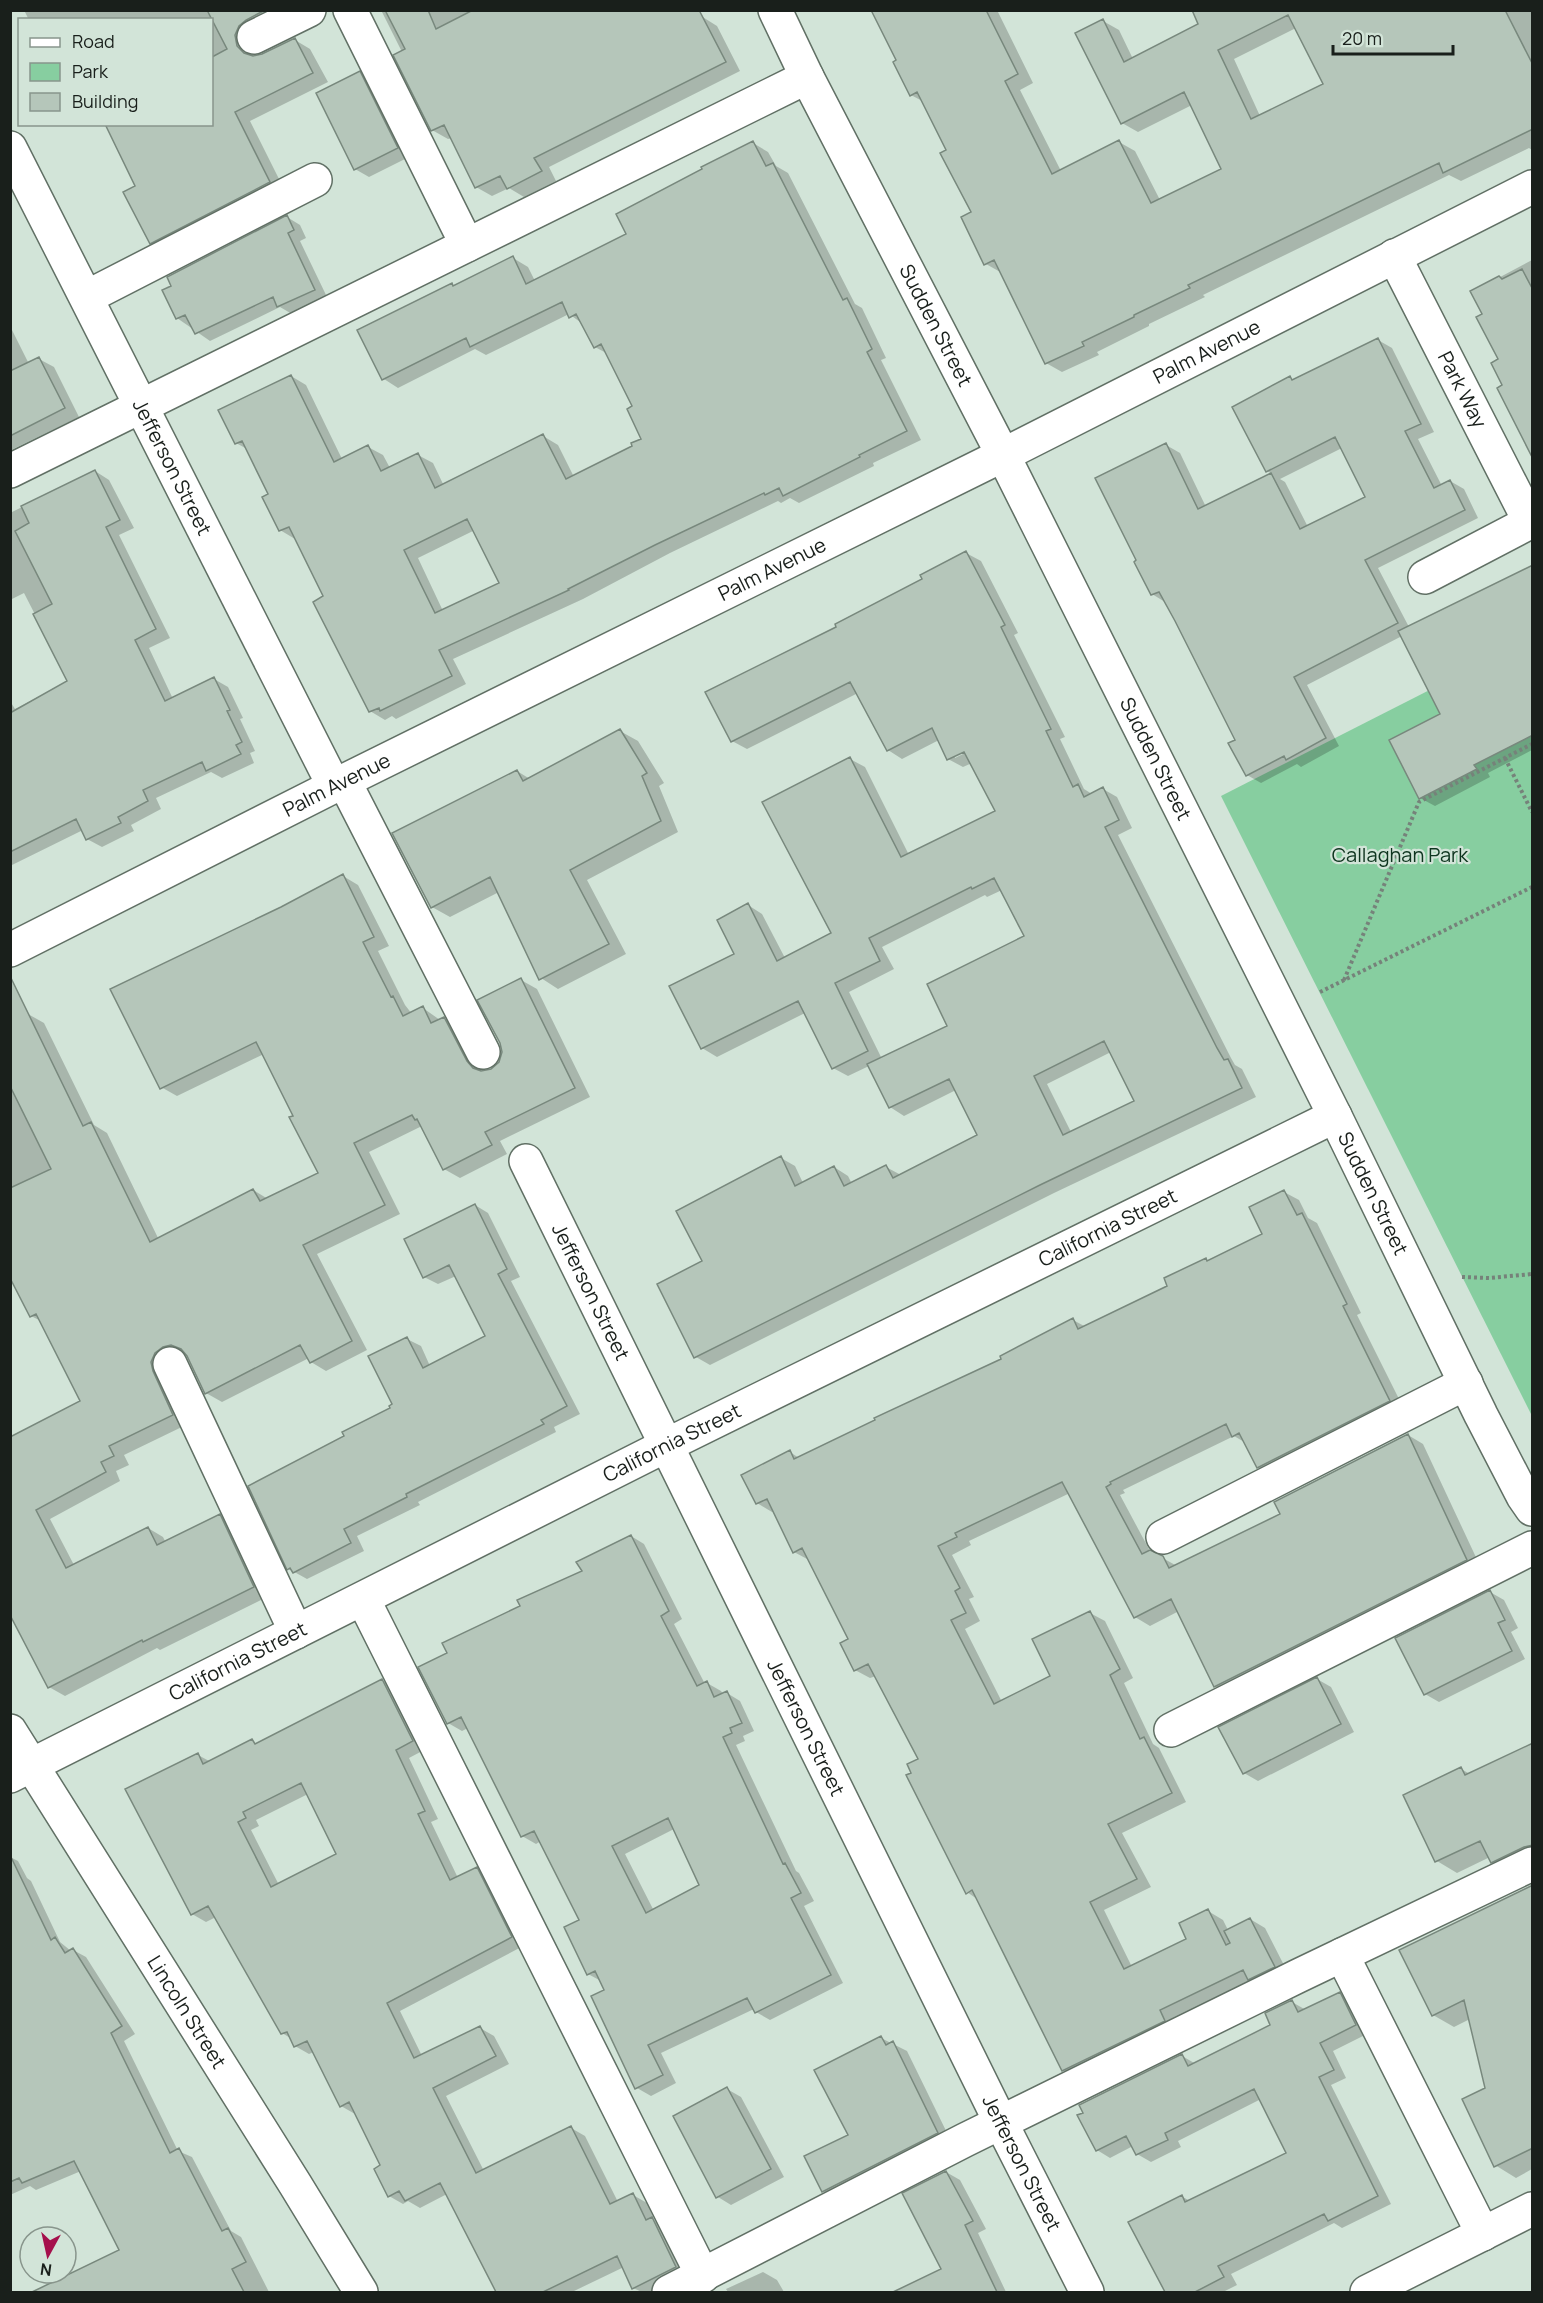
<svg xmlns="http://www.w3.org/2000/svg" width="1543" height="2303" viewBox="0 0 1543 2303" font-family="Manrope,sans-serif">
<rect width="100%" height="100%" fill="#d2e4d8"/>
<path fill="#87cea0" d="M1532,638V1416L1221,796Z"/>
<path fill="#0003" fill-rule="evenodd" d="M24,10H298L251,45L253,57L263,55L295,40L310,49L328,82L250,121L285,191L167,252L151,243L137,186L212,124V20H29Z
M381,10H697L701,16L717,26L740,71L549,167L556,181L524,197L509,188L492,196L476,187L452,138L448,139L432,130L402,52Z
M874,10H997L1033,83L1020,90L1061,171L1119,142L1135,151L1160,200L1223,170L1192,105L1138,132L1122,123L1103,21L1119,30L1133,59L1200,24L1198,10H1532V150L1529,148L1461,181L1449,175L1203,295L1205,297L1149,324V326L1097,352L1099,355L1062,372L1046,363L1002,273L986,264L973,213L948,150L924,102L911,95L898,61ZM1296,28L1325,85L1260,116L1234,59Z
M359,73L373,81L411,156L369,177L355,169Z
M753,143L768,152L776,166L788,173L855,304L862,308L886,358L881,360L921,440L873,463L874,466L799,503L790,498L781,503L778,501L670,553L583,599L453,659L466,684L396,719L392,716L385,720L370,711L325,597L295,539L280,530L270,495L249,450L236,443L291,376L306,385L342,459L368,447L383,455L390,468L418,455L433,463L444,486L543,436L558,445L574,477L634,447L643,439L634,407L608,354L595,347L583,324L569,314L486,355L475,349L398,388L384,379L452,285L454,287L513,258L528,267L535,281L628,234ZM475,530L501,584L443,611L418,558Z
M287,217L300,225L306,238L300,241L327,297L292,314L280,307L210,341L177,318Z
M1532,260V441L1504,386L1500,360L1484,314L1472,292Z
M10,326L29,364L39,359L54,367L79,417L11,450L14,456L10,458Z
M1378,340L1392,348L1434,432L1418,439L1442,486L1450,481L1464,489L1478,518L1378,568L1409,627L1532,566V750L1488,773L1490,777L1435,806L1420,798L1442,714L1402,636L1307,685L1339,746L1301,767L1297,764L1261,783L1247,775L1237,740L1165,602L1152,594L1166,445L1180,453L1206,507L1272,474L1267,471L1290,378L1295,381ZM1342,448L1367,497L1308,527L1285,482L1280,479Z
M95,471L109,480L134,528L119,535L170,638L149,648L173,699L214,679L228,687L243,718L240,719L255,751L250,753L254,763L222,778L211,772L156,798L161,809L131,825L134,831L102,847L87,839L83,830L10,866V701L15,709L69,681L24,593L10,600V513Z
M966,553L981,561L1018,633L1014,635L1065,737L1060,739L1084,789L1092,794L1103,789L1117,797L1132,828L1118,835L1231,1058L1235,1065L1242,1069L1256,1097L1054,1193L710,1365L696,1357L704,1262L781,1158L795,1166L803,1183L834,1167L848,1176L852,1184L886,1167L901,1175L979,1136L956,1090L904,1116L890,1107L869,1066L848,1076L833,1068L805,1013L717,1057L702,1048L736,954L748,905L762,914L785,958L833,934L850,759L865,767L909,855L997,811L972,763L963,767L948,759L939,740L902,759L888,750L858,693L747,749L732,741L838,628L924,580ZM971,750L955,758V755ZM1002,890L1026,936L949,1026L882,1059L849,992L894,969L882,947L985,895L987,897ZM1111,1052L1136,1102L1071,1132L1047,1084Z
M620,731L638,741L664,783L659,786L678,832L587,880L626,954L558,989L541,978L499,892L450,917L432,907L517,771L530,779Z
M343,876L358,885L389,946L378,951L405,1005L412,1014L423,1008L440,1020L444,1018L459,1027L482,1072L492,1070L500,1062L521,980L537,989L590,1097L500,1141L507,1154L460,1178L444,1169L422,1126L369,1152L400,1214L317,1254L367,1350L326,1371L311,1362L309,1358L222,1402L206,1393L187,1354L179,1355L188,1424L124,1455L129,1465L116,1471L120,1481L50,1519L74,1565L148,1528L163,1537L166,1543L220,1515L235,1524L269,1596L160,1650L157,1648L65,1696L49,1687L10,1608V1469L82,1401L43,1322L31,1316L12,1279L10,1280V1022L28,1014L44,1023L94,1125L107,1133L159,1240L253,1190L268,1199L320,1173L264,1054L177,1096L161,1087L282,908Z
M1284,1192L1299,1200L1308,1218L1317,1223L1361,1313L1357,1315L1404,1409L1273,1476L1258,1467L1246,1443L1234,1436L1123,1490L1125,1493L1120,1495L1150,1551L1177,1566L1282,1514L1408,1435L1423,1444L1481,1568L1230,1695L1215,1686L1179,1611L1150,1626L1135,1617L1070,1493L969,1541L971,1545L952,1555L974,1597L969,1599L980,1621L965,1629L1002,1702L1052,1677L1090,1613L1105,1621L1133,1678L1124,1683L1153,1744L1159,1748L1186,1802L1122,1833L1151,1887L1104,1910L1132,1967L1188,1939L1208,1911L1223,1920L1228,1930L1250,1919L1265,1928L1289,1975L1252,1981L1174,2019L1179,2029L1078,2079L1063,2070L977,1899L967,1892L920,1760L876,1676L870,1678L855,1670L850,1640L809,1560L794,1552L774,1511L772,1512L757,1503L790,1452L799,1458L1003,1359L1073,1320L1086,1327L1169,1286L1205,1259L1209,1261L1264,1235Z
M475,1205L488,1213L520,1277L511,1281L580,1414L554,1427L556,1432L418,1502L420,1505L357,1536L364,1551L307,1579L289,1569L346,1437L392,1408L407,1339L421,1346L430,1366L487,1337L456,1276L438,1284L424,1277Z
M631,1536L644,1544L682,1619L674,1624L705,1684L707,1683L721,1691L723,1694L727,1693L740,1701L754,1731L743,1736L745,1741L736,1745L796,1871L799,1873L814,1901L804,1906L843,1983L770,2020L756,2012L754,2009L661,2053L676,2083L651,2096L637,2088L606,1991L601,1981L588,1974L581,1921L541,1841L536,1844L522,1836L468,1728L462,1731L448,1723L449,1654L522,1607L584,1572ZM674,1829L701,1886L654,1911L625,1854Z
M1490,1592L1504,1600L1518,1628L1511,1632L1525,1659L1439,1702L1425,1694Z
M1317,1679L1331,1687L1354,1732L1258,1781L1244,1773Z
M382,1680L396,1688L426,1749L409,1758L438,1819L431,1822L458,1878L476,1869L490,1877L525,1945L400,2011L422,2056L480,2028L494,2036L509,2064L446,2096L484,2171L571,2128L585,2136L618,2202L633,2195L647,2203L655,2221L666,2227L689,2275L654,2292H642L633,2288L624,2267L572,2292H497L447,2194L420,2208L408,2201L403,2204L389,2196L382,2166L355,2114L341,2106L314,2052L309,2054L295,2046L292,2039L282,2033L216,1917L206,1922L192,1914L198,1755L211,1762L252,1741L257,1744ZM308,1794L338,1855L279,1885L251,1830L259,1826L256,1820Z
M1532,1745V1864L1513,1874L1492,1862L1490,1857L1457,1873L1437,1861L1461,1769L1470,1774Z
M10,1857L18,1861L27,1878L31,1881L60,1942L71,1951L73,1950L86,1957L135,2034L124,2041L178,2151L192,2157L231,2231L241,2237L269,2292H35L121,2250L81,2171L36,2190L30,2186L10,2195Z
M1532,1886V2169L1516,2178L1495,2165L1487,2089L1470,2019L1454,2027L1433,2015Z
M1340,1993L1353,2001L1369,2033L1333,2051L1346,2078L1331,2085L1391,2204L1342,2228L1334,2223L1231,2274L1237,2285L1223,2292H1166L1130,2223L1181,2196L1190,2201L1288,2153L1261,2099L1178,2141L1181,2147L1151,2162L1137,2154L1133,2146L1110,2158L1097,2150L1182,2056L1196,2064L1272,2026L1292,2002L1306,2010Z
M881,2038L907,2051L951,2141L837,2199L823,2191L850,2136Z
M727,2089L741,2097L784,2177L731,2205L718,2197Z
M946,2172L960,2180L986,2229L978,2233L1006,2292H941L932,2275L944,2270Z
M763,2272L777,2280L784,2292H728L726,2289Z"/>
<path fill="#b5c6ba" stroke="#78887d" stroke-width="1.5" fill-rule="evenodd" d="M207,10H265L246,20L239,26L235,35L237,46L244,53L253,56L262,54L295,38L313,73L235,112L270,182L150,244L123,192L135,186L105,124H212V57L227,49Z
M385,10H428L436,29L473,10H699L726,62L534,158L542,171L507,189L500,176L475,188L444,125L431,131L393,55L405,49Z
M871,10H986L1018,74L1005,81L1052,174L1119,140L1151,203L1221,169L1184,92L1121,124L1075,33L1103,19L1124,62L1198,24L1192,10H1505L1533,65V129L1443,173L1439,163L1188,285L1190,288L1134,315V317L1082,342L1084,346L1045,364L994,260L984,265L961,217L971,212L940,153L946,150L917,92L910,96L893,62L896,60ZM1288,15L1323,84L1251,119L1218,50Z
M360,71L398,148L354,170L316,93Z
M753,141L766,166L773,163L843,300L847,298L872,349L867,352L907,431L859,455L860,457L783,496L779,488L765,495L764,493L655,545L568,589L569,590L439,650L452,676L380,711L379,708L369,712L313,602L323,596L289,527L279,531L262,497L268,494L242,441L235,444L218,410L291,375L334,462L368,445L381,471L418,453L435,488L543,434L566,479L632,446L631,443L641,439L627,409L632,406L601,344L594,348L576,314L569,318L562,302L470,347L466,338L382,380L357,330L452,283L453,286L513,256L526,284L626,234L616,214L702,169L701,167ZM467,519L499,583L435,613L404,550Z
M287,215L294,230L288,233L315,290L277,307L273,297L195,334L185,315L176,319L162,290L171,286L167,277Z
M1522,269L1533,290V459L1497,388L1502,385L1491,363L1498,359L1476,317L1482,314L1470,291L1499,276L1502,279Z
M1378,338L1421,424L1405,431L1434,488L1450,480L1465,510L1365,560L1398,623L1294,677L1326,738L1286,760L1284,756L1246,776L1228,743L1235,740L1175,621L1159,592L1151,595L1134,562L1136,560L1095,478L1166,443L1198,509L1271,473L1300,529L1365,497L1335,437L1266,472L1232,407L1290,376L1292,380Z
M39,357L65,408L10,436V371Z
M95,470L120,520L106,527L156,629L135,640L165,701L214,677L230,710L227,711L242,742L236,745L241,754L206,771L202,762L143,790L148,801L118,817L121,823L86,840L76,819L10,852V713L67,681L33,614L52,604L15,531L29,523L21,506Z
M966,551L1005,625L1001,627L1051,729L1046,731L1073,787L1078,784L1084,797L1103,787L1119,820L1105,827L1217,1048L1224,1060L1228,1059L1242,1088L1040,1185L694,1358L657,1284L702,1261L676,1211L781,1156L795,1186L834,1166L844,1186L886,1165L893,1178L977,1135L949,1079L889,1108L867,1064L947,1026L927,984L1024,936L994,878L972,889L971,887L869,938L880,961L835,983L868,1051L832,1069L798,1001L701,1049L669,986L734,954L717,920L748,903L777,961L831,933L762,802L850,757L901,857L995,811L964,752L947,760L932,728L887,751L850,682L731,742L705,692L836,627L835,624L922,579L920,575ZM1104,1041L1134,1101L1063,1135L1034,1076Z
M1533,565V735L1474,765L1477,769L1419,799L1389,740L1440,714L1398,631Z
M620,729L647,773L642,776L661,821L570,870L609,944L539,980L490,877L431,908L392,833L517,770L523,781Z
M343,874L374,937L363,942L391,997L393,996L403,1016L423,1006L431,1023L444,1017L467,1061L473,1068L481,1071L491,1069L499,1062L502,1052L500,1043L477,1000L521,978L575,1088L485,1132L492,1145L443,1170L417,1119L415,1120L412,1115L354,1143L385,1205L303,1245L352,1341L310,1363L300,1345L205,1394L187,1356L181,1349L171,1345L163,1347L155,1353L151,1362L153,1371L173,1415L109,1446L114,1456L101,1462L106,1472L36,1510L66,1568L148,1527L157,1545L220,1514L254,1587L143,1642L142,1640L48,1688L10,1615V1437L80,1401L36,1314L30,1317L10,1278V1188L51,1169L10,1086V976L83,1126L91,1122L150,1242L253,1189L260,1201L318,1173L289,1117L293,1116L256,1042L160,1089L110,989L281,907Z
M1284,1190L1297,1215L1302,1213L1347,1304L1343,1306L1390,1401L1257,1468L1239,1433L1232,1437L1226,1424L1110,1482L1111,1484L1106,1487L1142,1554L1150,1550L1163,1556L1169,1568L1280,1514L1274,1502L1408,1434L1467,1560L1214,1687L1171,1599L1134,1618L1062,1482L955,1533L957,1537L938,1546L960,1588L955,1591L966,1613L951,1620L994,1704L1050,1676L1032,1639L1090,1611L1120,1669L1110,1675L1140,1739L1144,1737L1172,1793L1108,1824L1137,1879L1090,1902L1124,1969L1186,1939L1179,1923L1208,1909L1226,1945L1230,1943L1224,1931L1250,1918L1275,1967L1248,1980L1243,1970L1160,2010L1165,2021L1062,2071L972,1890L966,1894L906,1775L911,1773L907,1764L918,1759L868,1664L854,1671L840,1643L848,1639L802,1548L793,1553L767,1499L756,1504L741,1475L790,1450L794,1459L875,1420L874,1418L1001,1359L1000,1356L1073,1318L1078,1329L1167,1286L1164,1278L1206,1258L1207,1261L1262,1234L1249,1207Z
M475,1204L507,1269L498,1274L567,1406L541,1420L544,1424L406,1494L407,1497L344,1529L351,1543L293,1573L290,1568L287,1570L248,1486L344,1436L342,1432L390,1408L389,1406L392,1404L368,1356L407,1337L423,1368L485,1336L449,1265L423,1278L404,1239Z
M631,1535L669,1611L661,1616L697,1686L707,1681L714,1697L727,1691L742,1723L730,1728L732,1733L723,1737L783,1864L785,1863L801,1893L791,1898L831,1975L755,2013L747,1998L648,2045L663,2075L635,2089L591,1996L604,1990L595,1971L587,1975L564,1927L579,1920L534,1831L521,1837L461,1717L447,1724L418,1667L447,1653L442,1643L520,1606L517,1600L582,1571L576,1562ZM668,1818L699,1885L646,1913L612,1846Z
M1490,1590L1505,1620L1498,1623L1512,1651L1424,1695L1395,1638Z
M1317,1677L1341,1724L1243,1774L1218,1727Z
M382,1679L413,1741L396,1750L425,1811L418,1814L450,1880L477,1867L512,1937L387,2003L414,2058L480,2026L496,2056L433,2088L476,2173L571,2126L610,2204L633,2193L646,2220L652,2217L676,2267L632,2289L617,2256L543,2292H496L440,2183L405,2201L399,2191L388,2197L374,2169L380,2165L349,2102L340,2107L307,2041L294,2047L287,2032L281,2034L208,1906L191,1915L125,1789L198,1753L203,1764L252,1739L255,1744ZM301,1783L336,1854L271,1887L238,1822L246,1818L243,1812Z
M1533,1743V1845L1524,1847L1491,1863L1480,1841L1435,1862L1403,1795L1461,1767L1465,1775Z
M10,1855L51,1940L55,1937L65,1953L73,1948L122,2026L111,2033L170,2153L179,2148L222,2231L228,2228L246,2262L232,2269L244,2292H32L119,2250L74,2161L22,2183L19,2178L10,2182Z
M1533,1885V2148L1494,2167L1462,2099L1485,2088L1464,2000L1432,2016L1399,1950Z
M1340,1992L1356,2025L1320,2043L1334,2070L1319,2077L1378,2196L1328,2221L1324,2214L1218,2266L1224,2277L1195,2292H1165L1128,2222L1182,2195L1185,2202L1286,2153L1254,2089L1165,2133L1168,2140L1136,2155L1126,2136L1096,2151L1077,2115L1083,2113L1079,2105L1182,2054L1188,2066L1270,2025L1265,2013L1292,2000L1298,2012Z
M881,2036L886,2045L893,2041L938,2133L822,2192L804,2156L848,2135L814,2070Z
M727,2087L771,2169L716,2198L673,2116Z
M946,2171L973,2221L965,2225L997,2292H893L941,2269L902,2193Z"/>
<g fill="none" stroke-linecap="round" stroke-linejoin="round">
<defs>
<g id="minor">
<path d="M350,10L467,245"/>
<path id="s1" d="M775,10L807,77L1003,455L1335,1116L1481,1415L1523,1496L1532,1509"/>
<path d="M254,37L309,10"/>
<path id="s2" d="M10,148L334,786"/>
<path id="s3" d="M1394,256L1530,522"/>
<path d="M87,297L315,180"/>
<path d="M10,471L807,77"/>
<path d="M1425,577L1532,521"/>
<path d="M344,781L483,1052"/>
<path id="s4" d="M10,950L344,781L1003,455L1532,187"/>
<path id="s5" d="M526,1161L1001,2123L1087,2292"/>
<path d="M170,1364L296,1632"/>
<path d="M1163,1537L1466,1383"/>
<path d="M363,1599L703,2276"/>
<path d="M1171,1730L1532,1548"/>
<path id="s6" d="M10,1731L295,2184L361,2292"/>
<path id="s7" d="M10,1776L667,1445L1335,1116"/>
<path d="M1342,1955L1483,2234"/>
<path d="M669,2292L965,2140L1298,1976L1532,1864"/>
<path d="M1367,2292L1532,2209"/>
</g>
</defs>
<use href="#minor" stroke="#617065" stroke-width="36"/>
<path stroke="#76827a" stroke-width="4" stroke-dasharray="3 3" stroke-linecap="butt" d="M1505,758L1532,812
M1344,980L1419,802L1532,744
M1320,992L1532,887
M1462,1277L1489,1278L1532,1274"/>
<use href="#minor" stroke="#fff" stroke-width="33"/>
</g>
<g text-anchor="middle" stroke-width="4.5" stroke-linejoin="round" paint-order="stroke">
<g font-size="20" fill="#191f1b" stroke="#d2e4d8">
<text dy="7" stroke="none"><textPath href="#s1" startOffset="354">Sudden Street</textPath></text>
<text dy="7" stroke="none"><textPath href="#s4" startOffset="1338">Palm Avenue</textPath></text>
<text dy="7" stroke="none"><textPath href="#s3" startOffset="150">Park Way</textPath></text>
<text dy="7" stroke="none"><textPath href="#s2" startOffset="358">Jefferson Street</textPath></text>
<text dy="7" stroke="none"><textPath href="#s4" startOffset="852">Palm Avenue</textPath></text>
<text dy="7" stroke="none"><textPath href="#s1" startOffset="840">Sudden Street</textPath></text>
<text dy="7" stroke="none"><textPath href="#s4" startOffset="366">Palm Avenue</textPath></text>
<text dy="7" stroke="none"><textPath href="#s1" startOffset="1326">Sudden Street</textPath></text>
<text dy="7" stroke="none"><textPath href="#s7" startOffset="1227">California Street</textPath></text>
<text dy="7" stroke="none"><textPath href="#s5" startOffset="146">Jefferson Street</textPath></text>
<text dy="7" stroke="none"><textPath href="#s7" startOffset="741">California Street</textPath></text>
<text dy="7" stroke="none"><textPath href="#s7" startOffset="255">California Street</textPath></text>
<text dy="7" stroke="none"><textPath href="#s5" startOffset="632">Jefferson Street</textPath></text>
<text dy="7" stroke="none"><textPath href="#s6" startOffset="332">Lincoln Street</textPath></text>
<text dy="7" stroke="none"><textPath href="#s5" startOffset="1118">Jefferson Street</textPath></text>
</g>
<g font-size="20" fill="#0e351f" stroke="#d2e4d8">
<text x="1400" y="862">Callaghan Park</text>
</g>
</g>
<rect width="1543" height="2303" fill="none" stroke="#191f1b" stroke-width="24"/>
<rect x="18" y="18" width="195" height="108" fill="#d2e4d8" stroke="#88958c" stroke-width="1.5"/>
<rect x="30" y="38" width="30" height="9" fill="#ffffff" stroke="#88958c" stroke-width="1.5"/>
<text x="72" y="48" font-size="18" fill="#191f1b">Road</text>
<rect x="30" y="63" width="30" height="18" fill="#87cea0" stroke="#88958c" stroke-width="1.5"/>
<text x="72" y="78" font-size="18" fill="#191f1b">Park</text>
<rect x="30" y="93" width="30" height="18" fill="#b5c6ba" stroke="#88958c" stroke-width="1.5"/>
<text x="72" y="108" font-size="18" fill="#191f1b">Building</text>
<g transform="translate(48 2255) rotate(188)"><circle r="28" fill="#d2e4d8" stroke="#88958c" stroke-width="1.5"/>
<path d="M0-4.5L10 22L0 15L-10 22Z" fill="#a5104c"/>
<text y="-9" font-size="16" font-weight="bold" text-anchor="middle" fill="#191f1b">N</text>
</g>
<path d="M1333 45v9h120v-9" fill="none" stroke="#191f1b" stroke-width="3"/>
<text x="1342" y="45" font-size="18" fill="#191f1b" stroke="#d2e4d8" stroke-width="4.5" paint-order="stroke">20 m</text>
</svg>
